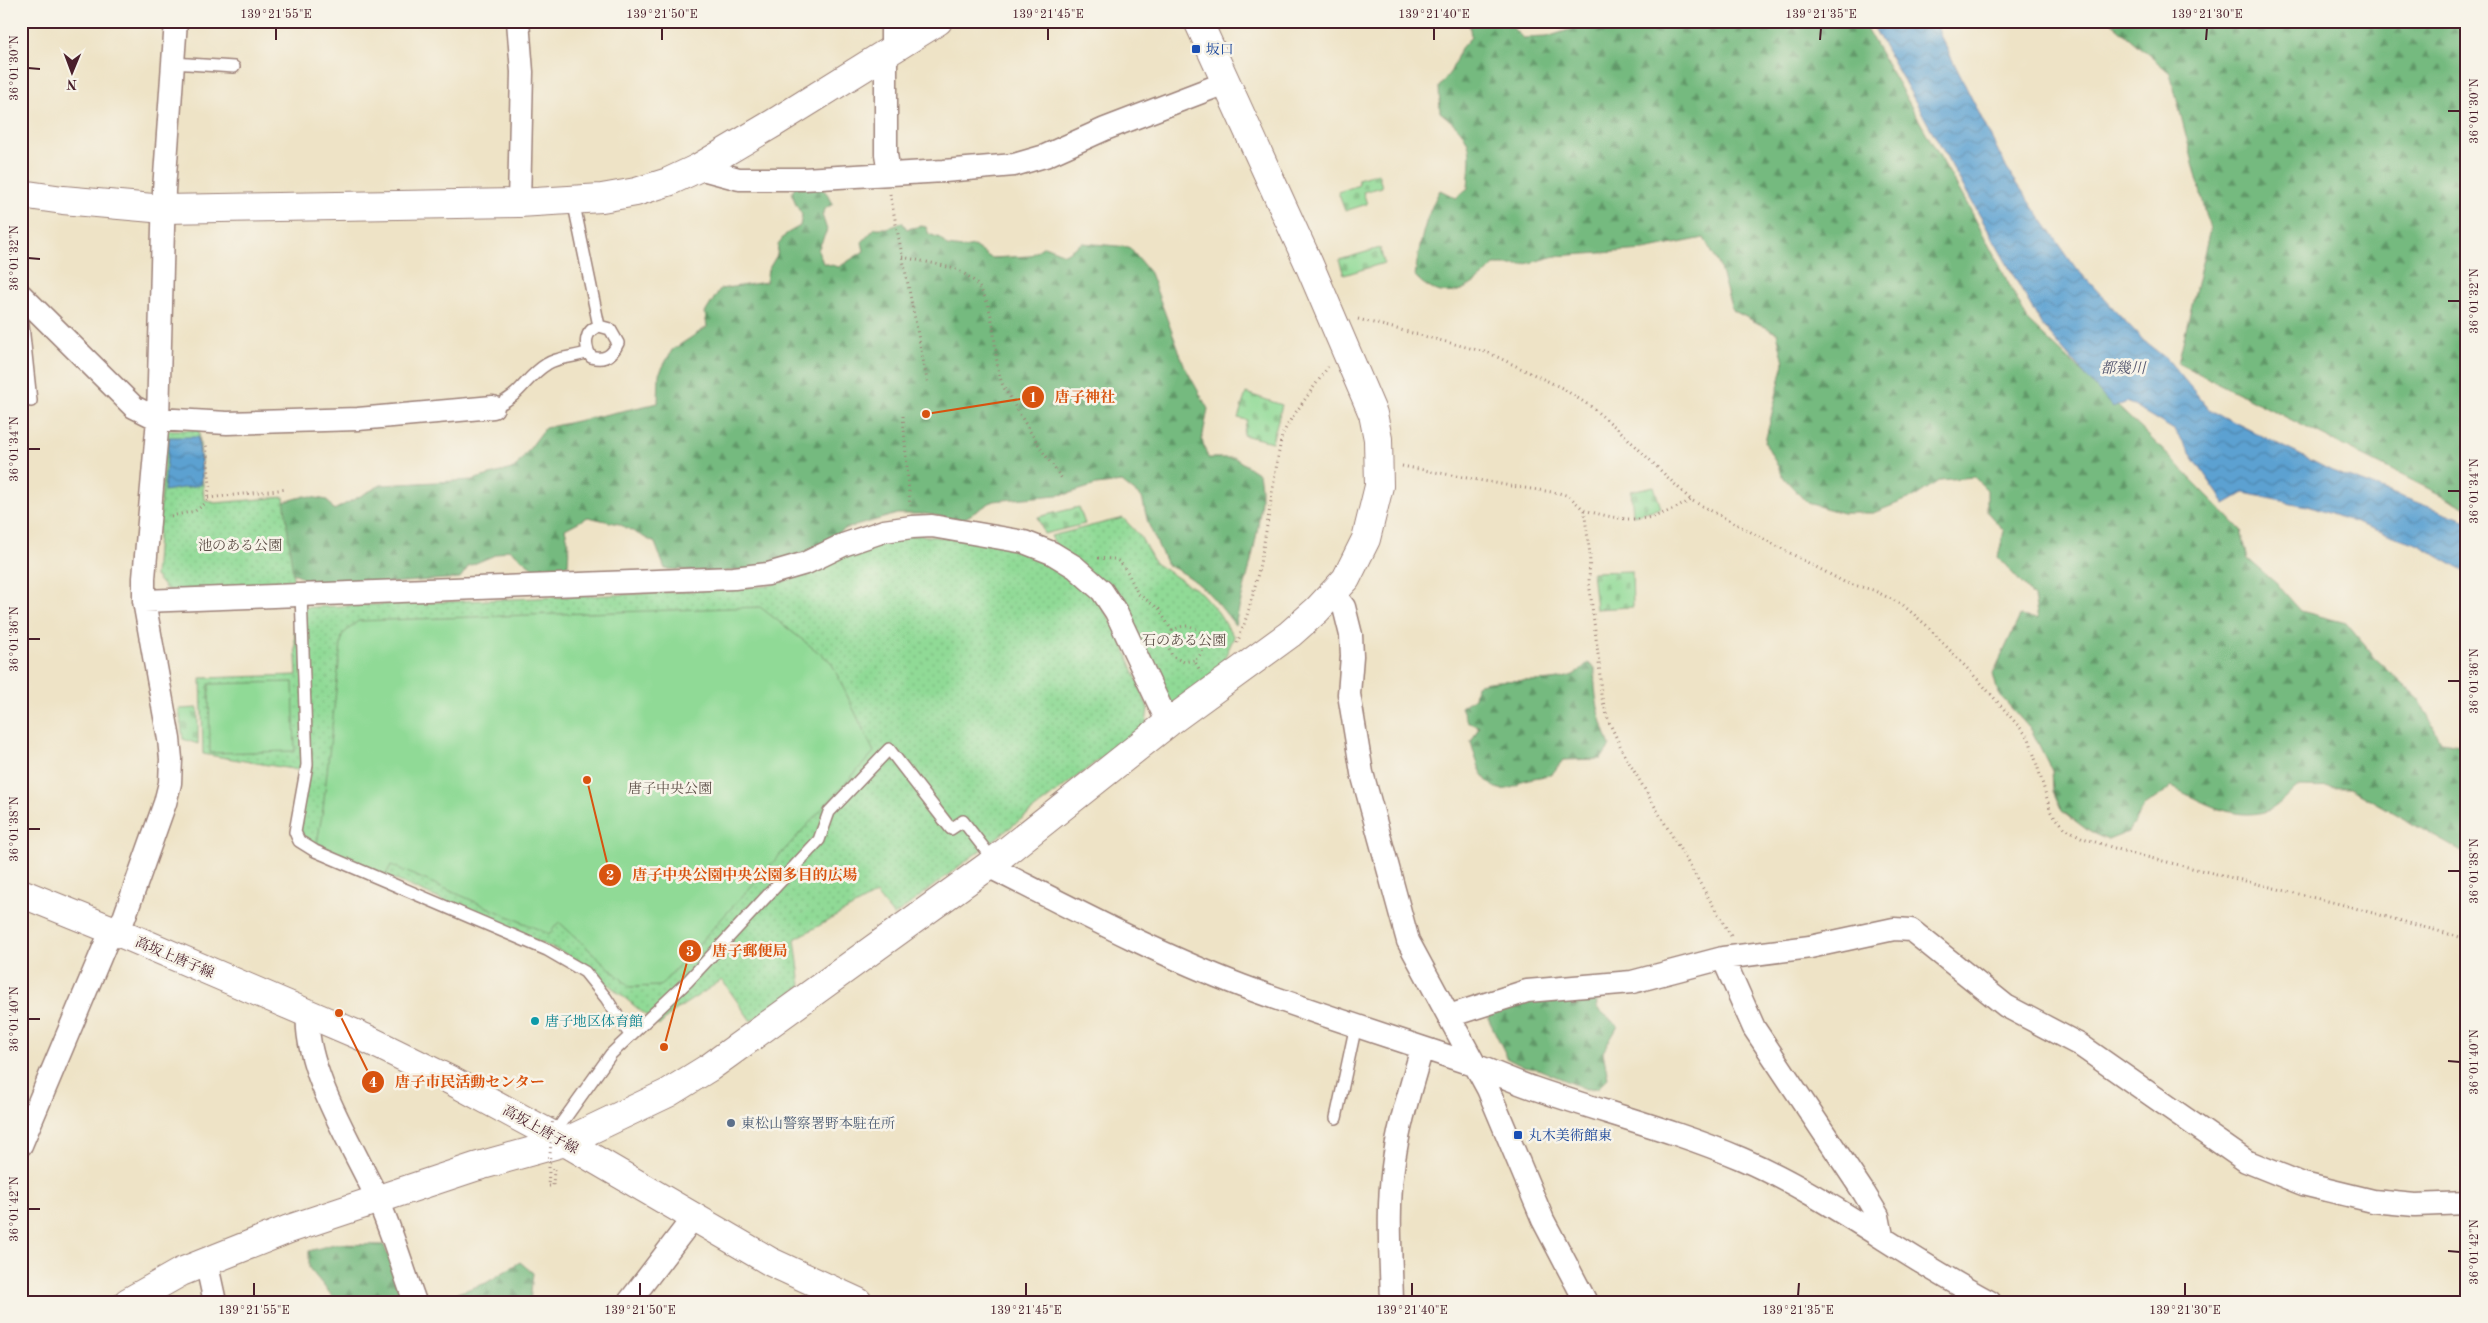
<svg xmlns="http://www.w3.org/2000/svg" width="2488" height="1323" viewBox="0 0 2488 1323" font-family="'Old Standard TT','Noto Serif JP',serif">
<defs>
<pattern id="forest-firs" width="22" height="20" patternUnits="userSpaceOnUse" patternTransform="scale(1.25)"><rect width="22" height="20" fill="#74ba7f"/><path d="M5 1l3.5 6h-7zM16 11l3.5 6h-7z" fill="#619768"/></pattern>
<pattern id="cemetery-stones" width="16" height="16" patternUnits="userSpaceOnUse" patternTransform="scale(1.25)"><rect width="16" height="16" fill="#90da96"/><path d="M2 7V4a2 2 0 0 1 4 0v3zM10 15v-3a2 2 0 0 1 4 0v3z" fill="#7ebb81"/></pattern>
<pattern id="park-dots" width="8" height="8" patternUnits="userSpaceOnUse" patternTransform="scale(1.25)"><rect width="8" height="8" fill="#90da96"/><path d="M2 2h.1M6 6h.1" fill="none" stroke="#7ebb81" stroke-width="1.8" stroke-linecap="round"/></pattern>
<pattern id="water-waves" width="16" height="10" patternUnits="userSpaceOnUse" patternTransform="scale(1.25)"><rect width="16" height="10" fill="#5ca1d1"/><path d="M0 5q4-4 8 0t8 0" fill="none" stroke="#4e83aa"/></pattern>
</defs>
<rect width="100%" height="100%" fill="#f7f3e8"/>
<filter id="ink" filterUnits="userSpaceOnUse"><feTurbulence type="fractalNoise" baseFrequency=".02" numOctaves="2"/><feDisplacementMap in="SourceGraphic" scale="10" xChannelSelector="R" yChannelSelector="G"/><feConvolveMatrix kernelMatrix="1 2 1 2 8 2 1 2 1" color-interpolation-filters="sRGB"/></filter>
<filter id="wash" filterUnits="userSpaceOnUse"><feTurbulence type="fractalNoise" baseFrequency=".0096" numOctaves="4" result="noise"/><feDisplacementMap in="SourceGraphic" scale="20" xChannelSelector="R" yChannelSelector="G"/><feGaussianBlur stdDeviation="1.12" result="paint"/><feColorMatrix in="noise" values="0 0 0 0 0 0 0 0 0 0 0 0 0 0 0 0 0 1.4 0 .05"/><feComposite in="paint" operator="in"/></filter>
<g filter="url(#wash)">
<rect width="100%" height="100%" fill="#eee3c6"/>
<path fill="url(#forest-firs)" stroke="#5f6c55" d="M1469,21H1506L1523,38L1547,37L1575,28L1579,21H1862L1970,209L2028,321L2149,436L2241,530L2248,559L2277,584L2301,611L2346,623L2375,658L2419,699L2441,742L2467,746V855L2350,788L2297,787C2289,794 2277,808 2267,811C2234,822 2201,801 2172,787L2144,806L2128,832L2108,840L2090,832L2062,811L2053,791L2052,771L2032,731L1998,693L1993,674L2020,616L2038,619L2034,597L1998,557L2004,531L1987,512V490L1974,477L1940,480L1916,496L1873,513H1843L1807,503L1784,478L1765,442L1784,363L1777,333L1732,310L1719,265L1704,238L1644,250L1556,256L1522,265H1494C1470,291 1443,306 1415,276C1419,246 1425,216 1440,190L1456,198L1468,188C1471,145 1475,140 1440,112L1439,87L1451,71L1461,48L1471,37Z
M2109,21H2467V508L2178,363L2210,229L2170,73Z
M795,186C817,186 823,183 833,204L826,208L822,215L827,230L818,250L823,263L839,267L864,251L862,242L875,228H886L902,222L907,229L921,226L926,227L929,234L940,238L947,246L963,248L974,246L991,258L1030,256L1044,246L1065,254L1082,243L1129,247L1150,273L1185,367L1208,409L1202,440L1208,458H1235L1259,474C1268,512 1244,585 1235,625C1215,599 1198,578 1167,565L1148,523L1142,498L1122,482L1096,485L1067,494L993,501L962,520L925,514H897L845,529L791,566L719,572L665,569L655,543L619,524L588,517L565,529L569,545L568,565L538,572L509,549L469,566L460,578L317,588L296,574L275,571L277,504L305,496L327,500L334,510L381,485L472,480L515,468L545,428L658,403L659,374L672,350L707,327L705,313L720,289L766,282L768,270L777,255L778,244L786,234L800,226L802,215L796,205L792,193Z
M1588,663L1595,668C1593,696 1600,719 1610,746L1601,759L1563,760L1552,774C1544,777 1529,778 1522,781C1520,782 1518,785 1516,786C1486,801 1477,763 1471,742L1479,727L1467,721L1461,707L1474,698L1476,685C1507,675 1542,687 1573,675C1578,673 1583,667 1588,663Z
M1596,991L1597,1008L1618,1026L1603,1052L1608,1078L1598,1088L1586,1089L1538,1069L1524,1067L1508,1059L1488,1018L1490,1011L1500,1005Z
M334,1244L384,1245L405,1302H337L309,1268V1251Z
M520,1262L533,1273L530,1302H443V1298L486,1283Z"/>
<path fill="url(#cemetery-stones)" stroke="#6d7c60" d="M1378,173L1382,187L1363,192L1367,204L1345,211L1338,192L1359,185L1358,179Z
M1380,248L1384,263L1344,275L1339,260Z
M1246,393L1282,405L1272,442L1243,435L1247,420L1238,418Z
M1654,486L1661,508L1633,515L1631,491Z
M1079,507L1085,524L1044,534L1038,517Z
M1632,571L1633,607L1596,609L1592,572Z
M198,708V744L183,739L179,709Z"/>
<path fill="url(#park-dots)" stroke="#6d7c60" d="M166,430H199L204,499L215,503L284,497L294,586L167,590L155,576Z
M1123,518L1140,536L1155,563L1201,593L1218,612L1234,637L1220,668L1172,704L1164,703L1121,608L1056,545L1051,536Z
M918,535L999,543L1045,556L1098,599L1120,637L1148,708L1146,724L894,916L876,894L795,939L801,986L751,1021L722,980L673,1012L659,1026L597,975L566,954L315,845L302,837L298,821L310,772L203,754L201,678L297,675L293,608L658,593L767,586L806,575L844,554L881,540Z"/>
<path fill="#90da96" stroke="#6d7c60" d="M760,607L831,662L874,752L660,986L630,987L559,922L549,934L391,865L386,875L317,843L323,809L342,635L358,621Z
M293,682L295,751L210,753L209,684Z"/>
<path fill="url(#water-waves)" stroke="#53607e" d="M1870,21H1936L1940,35L2007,169L2075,267L2144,341L2167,359L2210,410L2332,471L2467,521V573L2419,545L2311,507L2244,493L2225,504L2174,430L2127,402L2113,408L2041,324Z
M169,437H198L202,475L201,485L164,491Z"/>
</g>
<g filter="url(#ink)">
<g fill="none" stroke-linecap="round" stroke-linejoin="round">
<defs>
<path id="lane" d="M173,63L234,67
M573,200L599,326L610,329L618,343C612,356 604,361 591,357C584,345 584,331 599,326
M21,307L31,401
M493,407C522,396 524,378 547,364C559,356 575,358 588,352
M301,594L307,765L295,832L299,841L315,851L547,950L585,972L606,998L630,1035
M1336,1118L1356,1025
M561,1124L611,1054L687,982L819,840L829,812L889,749L951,829L963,821L994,861"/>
<path id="street" d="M518,21L522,72L519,203
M892,21V50
M886,54V154L889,173
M698,168L739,179H803L944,171L1014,165L1045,156L1105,129L1225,83
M21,295L134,407L158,419L227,423L358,419L493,407
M1333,593L1344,607L1351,635L1352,656L1349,694L1362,773L1408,941L1488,1089L1543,1220L1586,1302
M144,601L734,578L768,574L806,563L843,545L884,531L912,527L932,526L1024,542L1052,553L1075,567L1102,591L1116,612L1168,723
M988,866C1071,908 1155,953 1242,986C1317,1014 1395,1038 1471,1064C1492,1071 1512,1081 1533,1088C1602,1112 1674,1130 1742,1159C1830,1197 1905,1258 1990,1302
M1723,958L1810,947L1894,929L1911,930L2006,1006L2080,1045L2246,1161L2303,1184L2373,1201L2415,1205L2467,1203
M308,1014C303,1068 354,1148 377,1198C392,1231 402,1267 415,1302
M1449,1016L1527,991L1632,982L1723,958L1754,1028L1864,1193L1878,1216L1882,1236
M21,1145L106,943L124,918L165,803L170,783L171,759L169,739L144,601V578L158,419L164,190L176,21
M206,1261L215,1302
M629,1302L693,1218
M1392,1302C1391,1257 1387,1212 1393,1167C1398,1127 1411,1087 1422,1048"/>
<path id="secondary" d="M21,194L63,200L164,209L519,203L602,198L636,192L668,182L698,168L774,123L938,21
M21,893L132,938L363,1037L452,1081L565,1142L771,1262L858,1302
M128,1302L181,1272L289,1229L475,1167L565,1142L668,1093L710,1067L988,866L1168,723L1290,634L1317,610L1346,579L1366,539L1379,486L1378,439L1373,414L1308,262L1198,21"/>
</defs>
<use href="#lane" stroke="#9c8178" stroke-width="14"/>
<use href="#street" stroke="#9c8178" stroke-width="25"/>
<use href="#secondary" stroke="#9c8178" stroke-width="30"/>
<path stroke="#9c8178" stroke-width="3" stroke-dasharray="1 4" stroke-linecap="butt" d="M890,194L928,385
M902,257C959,269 986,268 994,334C996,350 996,367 1002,383C1005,391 1011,398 1015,406C1030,432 1045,456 1063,480
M1358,319L1489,353L1562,388L1590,406L1619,430L1691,500L1846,583L1873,590L1903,605L1926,625L1981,683L2029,738L2051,812L2065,828L2083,838L2130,853L2340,904L2467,939
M903,416L910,506
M1402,466L1511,486L1559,493L1569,496L1584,510L1590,554L1589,582L1599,662L1601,695L1609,722L1624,754L1731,936
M208,498L287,489
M1584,510C1630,523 1649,524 1691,500
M171,516L195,511L206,503L210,485L206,443
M1098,558L1114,559L1120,562L1128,573L1138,594L1159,609L1172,631L1167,643L1172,656L1184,662L1194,660L1201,672
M1172,631C1197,614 1217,645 1194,660
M1237,643C1263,580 1269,502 1282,435L1291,419L1328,367
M549,1172L548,1186H553L554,1169"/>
<use href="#lane" stroke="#fff" stroke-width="11"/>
<use href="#street" stroke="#fff" stroke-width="22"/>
<use href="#secondary" stroke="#fff" stroke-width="28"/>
<path stroke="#9c8178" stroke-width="3" stroke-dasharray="1 4" stroke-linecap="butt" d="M549,1168L553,1115"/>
</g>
</g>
<path fill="none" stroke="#4a1f2b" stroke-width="2" d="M276,40V28M662,40V28M1048,40V28M1434,40V28M1820,40L1821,28M2206,40L2207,28M28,68L40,69M2448,111H2460M28,258L40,259M2448,301H2460M28,449H40M2448,491H2460M28,639H40M2448,681H2460M28,829H40M2448,871H2460M28,1019H40M2448,1061L2460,1062M28,1209H40M2448,1251L2460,1252M254,1296V1283M640,1296V1283M1026,1296V1283M1412,1296V1283M1798,1296L1799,1283M2185,1296V1283"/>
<g fill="#1a4fb4" stroke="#f7f3e8" stroke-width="2">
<rect x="1191" y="44" width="10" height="10" rx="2.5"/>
<rect x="1513" y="1130" width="10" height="10" rx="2.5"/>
</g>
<circle fill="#0f9aa8" stroke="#f7f3e8" stroke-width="2" cx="535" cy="1021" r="5"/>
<circle fill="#5c6f8a" stroke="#f7f3e8" stroke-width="2" cx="731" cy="1123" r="5"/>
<g text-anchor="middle" stroke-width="5" stroke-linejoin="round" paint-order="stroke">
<g font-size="14" fill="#164399" stroke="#f7f3e8" text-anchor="start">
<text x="1206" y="54">坂口</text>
<text x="1528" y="1140">丸木美術館東</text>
</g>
<g font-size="14" fill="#5c4e46" stroke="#f7f3e8">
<text x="240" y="550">池のある公園</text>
<text x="1184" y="645">石のある公園</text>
<text x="670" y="793">唐子中央公園</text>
</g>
<g font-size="14" fill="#4a1f2b" stroke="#f7f3e8">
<text transform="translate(175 957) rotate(23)" y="5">高坂上唐子線</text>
<text transform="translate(541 1129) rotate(29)" y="5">高坂上唐子線</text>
</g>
<g font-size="14" fill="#0d838f" stroke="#f7f3e8" text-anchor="start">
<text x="545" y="1026">唐子地区体育館</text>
</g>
<g font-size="14" fill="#4e5e75" stroke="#f7f3e8" text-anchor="start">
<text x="741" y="1128">東松山警察署野本駐在所</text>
</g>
<g font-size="15" font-style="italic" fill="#51536d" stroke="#f7f3e8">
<text x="2123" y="373">都幾川</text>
</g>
</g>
<path fill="none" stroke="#d8530f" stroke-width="2" d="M926 414L1033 397M587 780L610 875M664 1047L690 951M339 1013L373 1082"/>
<g fill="#d8530f" stroke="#f7f3e8" stroke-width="2">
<circle cx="926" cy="414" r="5"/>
<circle cx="587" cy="780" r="5"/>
<circle cx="664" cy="1047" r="5"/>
<circle cx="339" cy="1013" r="5"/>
<circle cx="1033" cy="397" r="12"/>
<circle cx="610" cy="875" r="12"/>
<circle cx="690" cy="951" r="12"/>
<circle cx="373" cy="1082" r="12"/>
</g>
<g font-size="15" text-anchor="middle" font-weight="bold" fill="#fff">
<text x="1033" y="402">1</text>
<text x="610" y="880">2</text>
<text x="690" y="956">3</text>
<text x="373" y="1087">4</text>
</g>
<g font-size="15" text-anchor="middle" font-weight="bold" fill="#d8530f" stroke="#f7f3e8" stroke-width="5" stroke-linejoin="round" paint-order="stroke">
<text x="1085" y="402">唐子神社</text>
<text x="745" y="880">唐子中央公園中央公園多目的広場</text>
<text x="750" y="956">唐子郵便局</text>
<text x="470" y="1087">唐子市民活動センター</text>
</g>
<rect width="2488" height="1323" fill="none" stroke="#f7f3e8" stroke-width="55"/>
<g transform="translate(72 72) rotate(181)" stroke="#f7f3e8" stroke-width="4" paint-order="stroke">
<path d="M0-4L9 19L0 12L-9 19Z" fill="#4a1f2b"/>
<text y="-8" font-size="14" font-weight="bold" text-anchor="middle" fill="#4a1f2b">N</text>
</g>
<rect x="28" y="28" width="2432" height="1268" fill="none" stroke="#4a1f2b" stroke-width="2"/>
<g font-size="12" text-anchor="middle" fill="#4a1f2b">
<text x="276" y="18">139°21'55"E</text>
<text x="662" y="18">139°21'50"E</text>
<text x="1048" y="18">139°21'45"E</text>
<text x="1434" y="18">139°21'40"E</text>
<text x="1821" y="18">139°21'35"E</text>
<text x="2207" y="18">139°21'30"E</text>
<text transform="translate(14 68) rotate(-90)" y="4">36°01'30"N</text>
<text transform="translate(2474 111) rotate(-90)" y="4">36°01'30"N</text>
<text transform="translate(14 258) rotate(-90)" y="4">36°01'32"N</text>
<text transform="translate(2474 301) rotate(-90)" y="4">36°01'32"N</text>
<text transform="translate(14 449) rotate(-90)" y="4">36°01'34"N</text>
<text transform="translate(2474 491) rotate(-90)" y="4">36°01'34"N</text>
<text transform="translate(14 639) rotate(-90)" y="4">36°01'36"N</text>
<text transform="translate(2474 681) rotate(-90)" y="4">36°01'36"N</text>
<text transform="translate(14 829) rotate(-90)" y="4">36°01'38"N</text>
<text transform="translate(2474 871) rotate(-90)" y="4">36°01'38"N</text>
<text transform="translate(14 1019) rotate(-90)" y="4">36°01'40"N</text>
<text transform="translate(2474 1062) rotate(-90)" y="4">36°01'40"N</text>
<text transform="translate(14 1209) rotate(-90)" y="4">36°01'42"N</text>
<text transform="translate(2474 1252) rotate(-90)" y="4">36°01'42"N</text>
<text x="254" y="1314">139°21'55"E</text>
<text x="640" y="1314">139°21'50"E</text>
<text x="1026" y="1314">139°21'45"E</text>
<text x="1412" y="1314">139°21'40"E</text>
<text x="1798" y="1314">139°21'35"E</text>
<text x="2185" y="1314">139°21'30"E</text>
</g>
</svg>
